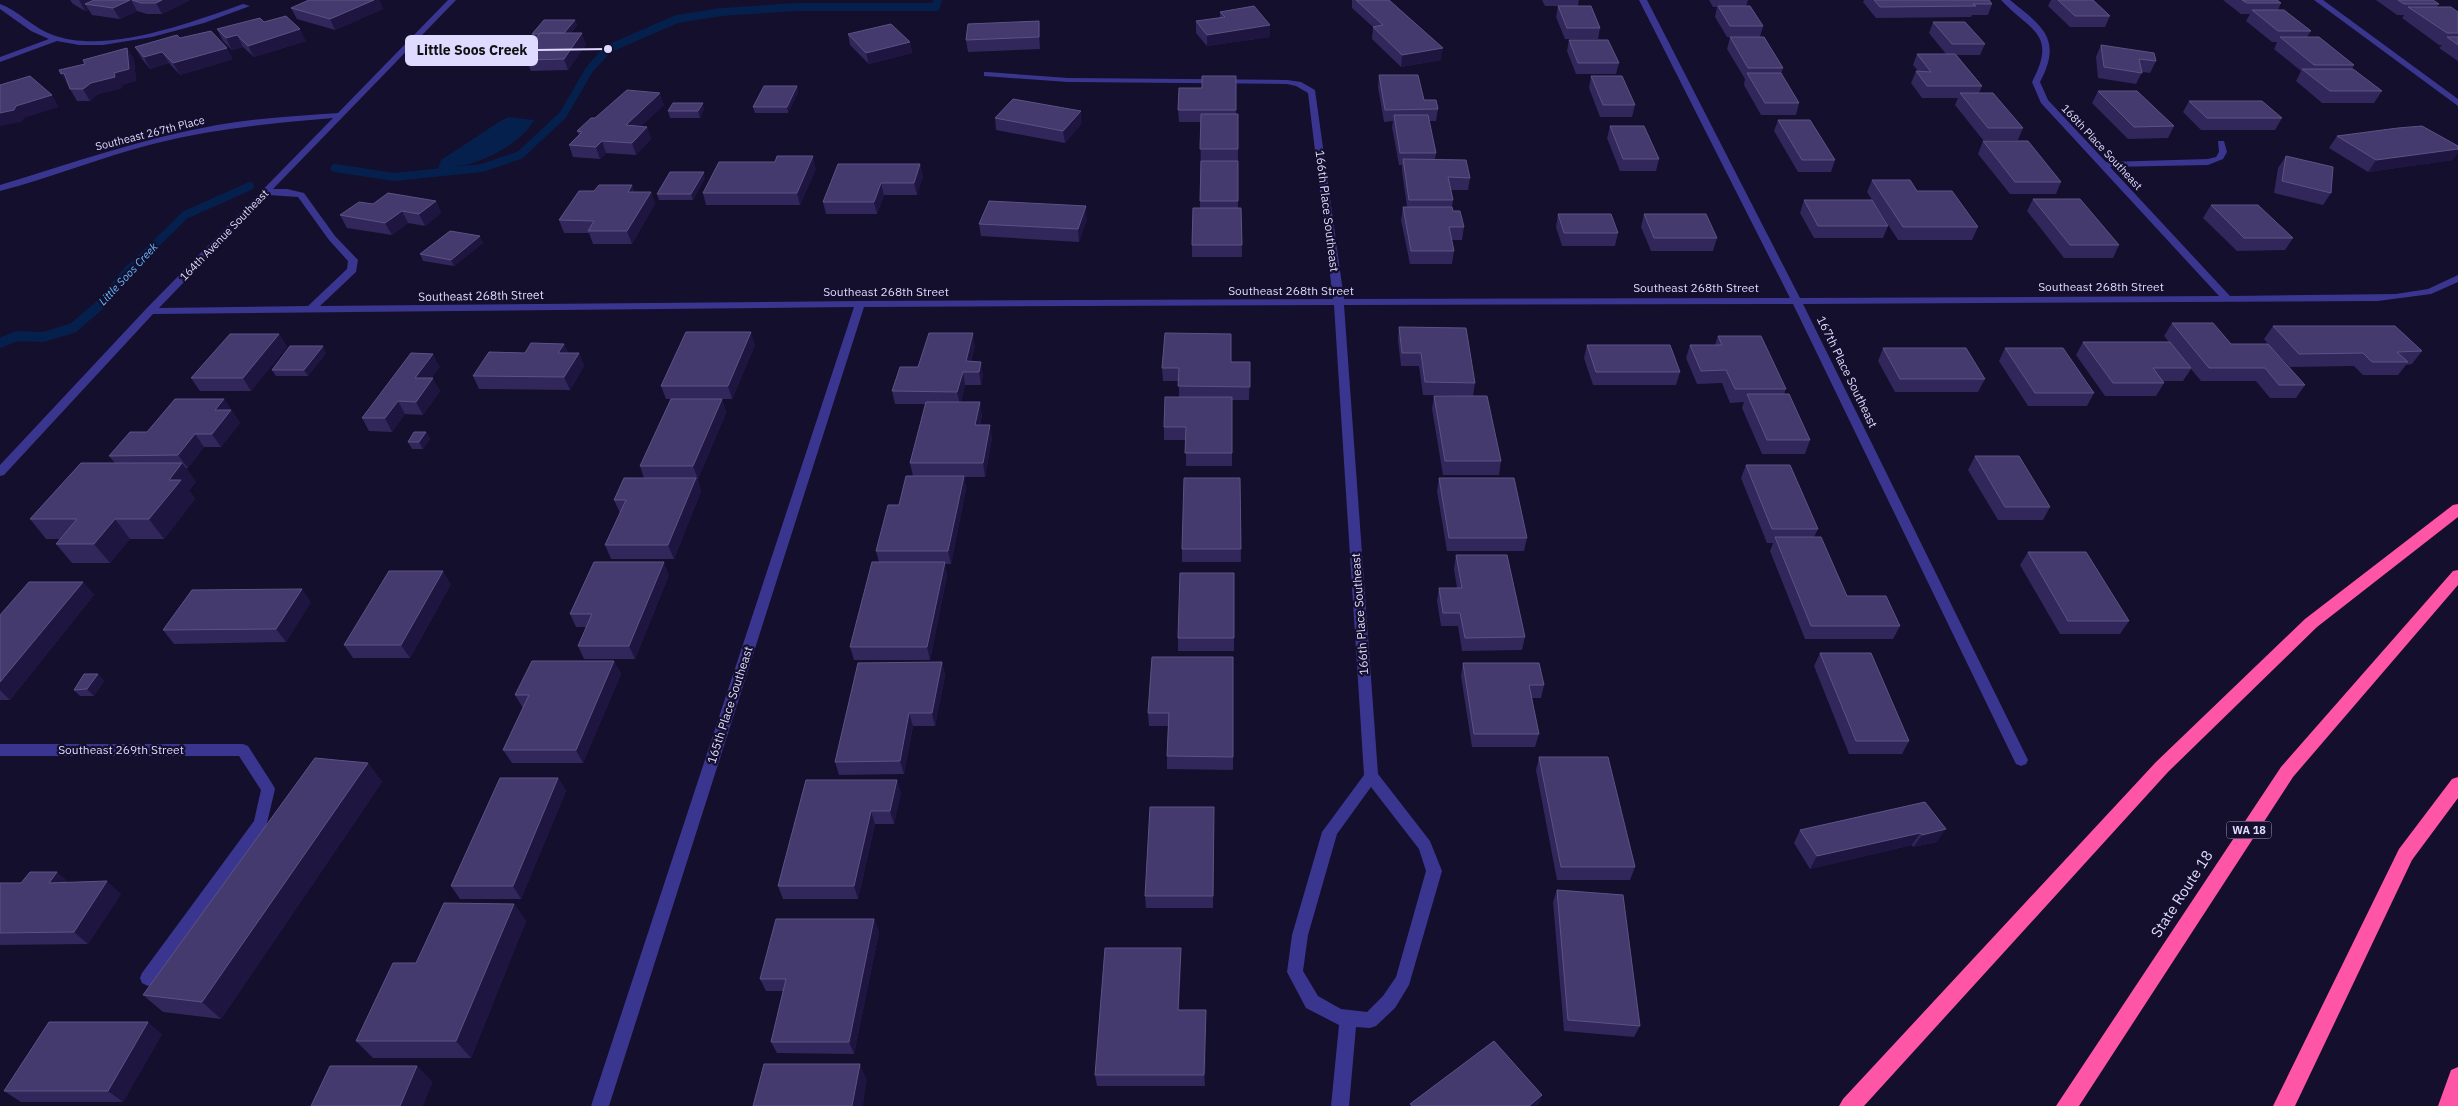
<svg xmlns="http://www.w3.org/2000/svg" width="2458" height="1106" viewBox="0 0 2458 1106" font-family="'IBM Plex Sans',sans-serif">
<rect width="100%" height="100%" fill="#140f2c"/>
<path fill="#06204e" d="M509,117L534,120C518,149 469,169 438,169L441,160L502,120Z"/>
<g fill="none" stroke-linecap="round" stroke-linejoin="round">
<path stroke="#06204e" stroke-width="8" d="M335,168L394,177L482,168L520,155L563,115L589,70L608,49L677,19L721,12L797,7H936L938,0
M129,270L185,215L250,186"/>
<path stroke="#06204e" stroke-width="10" d="M0,343L17,336L43,337L73,328L101,304L130,269"/>
<path fill="#3a368f" fill-rule="evenodd" d="M448,0H456L273,189H287L304,193L335,236L358,260L356,272L320,306L860,301L1333,299L1308,93L1296,86L1287,84L1068,82L984,76V72H987L1068,78L1287,80L1301,82L1315,90L1344,299L1790,298L1639,0H1647L1800,298L2219,296L2041,103L2032,82C2058,33 2030,31 2001,0H2010C2042,26 2063,39 2040,82L2048,100L2106,162L2208,159L2216,157L2219,152L2218,141H2224L2227,152L2223,159L2208,165L2110,167L2230,296L2396,294L2428,289L2458,275V282L2431,294L2378,301L1803,304L2028,760L2026,764L2021,766L2016,764L2014,760L1793,304L1344,305L1378,774L1430,841L1442,871L1409,985L1395,1008L1376,1026L1370,1028L1356,1027L1349,1106H1331L1339,1025L1306,1008L1287,972L1292,935L1322,832L1364,775L1334,305L864,307L609,1106H591L854,307L153,314L4,475L0,476V465L146,309L333,118C272,123 212,129 153,144C101,157 51,178 0,191V185C72,163 143,138 217,125C257,118 297,116 338,113ZM268,195L298,197L329,240L348,261L347,269L308,306L159,308ZM1371,787L1419,849L1426,871L1396,977L1383,996L1367,1012L1341,1009L1318,996L1303,971L1308,935L1337,834Z
M2314,0H2323L2458,99V106Z
M0,4C19,11 33,28 53,35C106,55 192,22 243,4L250,6L204,23L152,37L103,45H79L57,41L0,62V57L49,39L31,31L0,9Z
M0,744H243L248,746L273,785L275,789L266,827L154,983L148,986L142,983L140,978L142,973L254,821L261,790L239,756H0Z"/>
<path fill="#ff55a6" fill-rule="evenodd" d="M2458,504V517L2317,627L2168,772L1864,1106H1839L1843,1099L2156,762L2305,619L2453,505Z
M2458,570V585L2293,777L2079,1106H2056L2281,767L2453,571Z
M2458,777V798L2412,860L2295,1106H2273L2399,849L2452,779Z
M2458,1067V1106H2438L2451,1070Z"/>
</g>
<path fill="#31275b" d="M70,0H190L162,14H147L137,11L120,19L92,15L89,10L85,11L73,4Z
M309,0H379L383,9L335,30L297,19L291,8Z
M1352,0H1389L1441,60L1401,67L1372,39L1373,27L1352,8Z
M1542,0H1579L1578,6H1545Z
M1709,0H1748L1746,6L1763,26L1760,37H1727L1715,17L1717,7H1713Z
M1864,0H1989L1992,4L1988,15H1972L1971,17L1876,18L1863,2Z
M2050,0H2093L2110,16L2105,27H2070L2048,6L2051,0Z
M2223,0H2277L2281,3L2278,10L2311,31L2307,37L2354,65L2352,69L2382,91L2374,103H2322L2296,81L2301,71L2274,49L2277,42H2272L2246,21L2250,14H2241Z
M2376,0H2433L2439,4L2437,7L2458,12V61L2439,48L2442,45H2439L2402,18L2404,15H2397Z
M1558,6L1600,28L1598,39H1565L1556,17Z
M1220,12L1270,37L1207,46L1196,33V21L1220,18Z
M575,20L577,25L571,33L586,44L568,70L531,71L526,60L530,54L529,49L535,40H534L532,34Z
M1039,21L1040,32V49L968,52L966,40Z
M264,22L306,41L254,57L243,47L232,50L223,41L217,29Z
M1933,22L1985,44L1980,55H1957L1982,86L1979,93L2023,128L2018,140H1983L1955,105L1958,98H1922L1911,83L1916,71H1918L1913,65L1917,54H1946L1929,33Z
M848,34L910,42L912,53L869,64L850,45Z
M1730,37L1783,68L1781,74L1799,103L1796,115H1761L1744,85L1745,79L1727,49Z
M180,38L233,59L180,75L169,63L150,69L142,59L135,47Z
M1569,40L1619,63L1616,74H1576L1567,51Z
M2101,45L2156,61L2150,73L2142,72L2136,84L2098,78L2096,57Z
M127,48L134,60L136,81L121,85L122,88L98,94L90,101H77L70,89L85,64Z
M1379,75L1424,100L1438,109L1436,121H1429L1436,153L1435,159L1470,178L1468,190H1451L1453,200L1452,207L1453,211L1464,227L1462,240H1451L1454,251L1452,264H1410L1401,220L1403,207H1407L1402,171V165H1399L1392,127L1393,121L1384,122L1378,87Z
M1236,76V114L1238,149V208H1241L1242,257H1192V245L1200,208L1201,122H1179L1178,110L1202,88Z
M1591,76L1635,105L1632,117H1600L1589,88Z
M797,86L798,92L788,113H755L753,107Z
M2098,91L2174,126L2168,138L2128,139L2092,103Z
M2189,101L2282,118L2275,130H2201L2183,112Z
M664,105L641,126L647,127L651,139L636,155L606,153L600,159L573,157L569,145L579,135L577,131L595,118Z
M704,109L700,118H670L668,111Z
M995,118L1082,123L1065,143L996,130Z
M1778,120L1835,160L1831,172H1798L1774,131Z
M1610,126L1659,159L1656,171H1620L1607,138Z
M2337,136L2453,160L2368,172L2329,148Z
M1983,141L2061,182L2056,194H2010L1978,154Z
M2286,156L2331,193L2323,205L2274,193L2278,168Z
M920,164L923,176L917,195H884L877,214H826L823,202Z
M816,169L800,205H706L703,193Z
M705,178L693,200H659L657,194Z
M1872,180L1917,191L1978,227L1972,240H1898L1867,192Z
M632,185L634,192H651L655,204L632,244H593L589,233H564L559,220L594,191Z
M2033,199L2119,245L2113,258H2064L2027,211Z
M1804,200L1888,226L1883,238H1814L1800,213Z
M436,201L441,213L425,226L408,223L392,235L347,228L340,215L373,204Z
M2211,205L2293,238L2285,250L2237,251L2203,218Z
M1558,214L1618,233L1615,246H1562L1556,227Z
M1644,214L1717,238L1713,251H1651L1641,227Z
M1087,219L1079,242L981,236L979,224Z
M483,243L454,266L423,261L420,254Z
M2172,323L2231,344H2268L2264,339L2273,326L2422,351L2412,364L2406,365L2398,375H2363L2354,366L2290,367L2273,349L2305,385L2296,398H2270L2256,381H2201L2191,369L2183,381H2163L2164,383L2156,396H2105L2076,355L2083,342H2169L2164,336Z
M1399,327L1475,383L1473,396L1423,395L1419,366H1401L1398,340Z
M279,334L287,347L251,391H200L191,378Z
M1718,336L1786,389L1784,394L1810,440L1805,454H1762L1742,408L1744,402L1730,403L1722,383L1697,384L1686,358L1690,345H1715Z
M564,344L568,353H579L584,366L570,390L479,389L473,376L525,353Z
M755,345L732,399H666L661,386Z
M1587,345L1680,372L1676,385H1593L1584,358Z
M975,346L971,361L983,374L981,385H965L961,402L982,415L980,425L992,438L985,477H964L966,489L951,564H945L947,575L930,660H854L850,647L879,562L876,551L913,476L910,463L925,404H895L892,391L918,367Z
M1883,348L1985,379L1978,392H1895L1878,361Z
M2005,348L2094,393L2087,406H2028L1999,361Z
M326,353L308,376H276L272,370Z
M1231,362H1250L1249,400H1232V466H1186V440H1164V427L1179,397V381H1163L1162,368Z
M440,367L431,378L440,391L423,415L405,414L392,432L369,431L362,418Z
M1434,396L1501,461L1499,475H1443L1432,409Z
M224,399L240,423L221,447H204L188,468H186L196,482L189,490L195,499L164,539H130L110,563H72L56,544L60,539H46L30,519L115,463L109,456L147,432Z
M722,399L726,413L698,479H697L701,491L674,559H611L605,545L620,513L614,500L644,478L640,466Z
M426,432L430,439L423,449H412L408,442Z
M1975,456L2050,507L2043,520H1998L1968,470Z
M1746,465L1818,529L1814,537L1847,596L1900,626L1893,639H1805L1770,551L1773,543H1767L1741,478Z
M1240,478L1241,562H1182V549Z
M1439,478L1527,538L1524,551H1447L1437,491Z
M2028,552L2129,621L2120,634H2060L2020,565Z
M1456,555L1525,637L1522,650L1462,651L1458,626H1441L1437,601L1439,588H1457L1454,569Z
M1234,573V651H1178V638Z
M669,575L635,659H584L578,646L586,627H576L570,614Z
M83,582L94,595L10,700H0V615Z
M451,584L410,658H353L344,645Z
M311,602L286,642L174,644L163,630Z
M1820,653L1909,741L1902,754H1849L1814,666Z
M1233,657V770L1167,769V756L1168,726H1149L1148,713Z
M614,661L621,674L583,763H512L503,750L523,708L515,695Z
M942,662L945,675L935,726H913L904,774L839,775L835,762Z
M1463,663L1544,685L1541,698H1531L1539,734L1535,747H1472L1461,676Z
M98,674L104,681L94,696H80L74,690Z
M1539,757L1635,867L1630,880H1557L1536,770Z
M368,763L382,782L221,1019L163,1012L143,995Z
M558,778L566,791L521,899H460L451,886Z
M806,780L901,792L894,824H875L858,899H783L778,886Z
M1925,802L1937,842L1913,847L1912,845L1810,869L1794,843L1800,830Z
M1214,819L1213,908H1146L1145,896Z
M0,883H69L121,894L88,944L0,945Z
M1557,890L1640,1026L1634,1037L1564,1031L1553,902Z
M514,904L526,921L471,1058H373L356,1041L416,963Z
M874,919L879,932L854,1054L777,1053L771,1042L783,991H766L760,979Z
M1181,948V960L1179,1010H1206L1205,1086H1097L1095,1075Z
M162,1034L123,1102H21L4,1091Z"/>
<path fill="#1e1541" d="M79,0H113L85,4L89,10L85,11Z
M130,0H131L137,11L120,19L113,8Z
M162,0H190L162,14L156,3Z
M374,0H379L383,9L335,30L330,19Z
M575,20L577,25L565,40L563,34Z
M1039,21L1040,32V49L1039,37Z
M1270,25V37L1207,46V35Z
M300,29L306,41L254,57L248,46Z
M582,33L586,44L568,70L564,59Z
M237,35L243,47L232,50L226,38Z
M910,42L912,53L869,64L866,53Z
M127,48L134,60L136,81L121,85L122,88L98,94L90,101L83,89L91,83L114,73Z
M227,48L233,59L180,75L173,63Z
M1443,48L1441,60L1401,67L1402,55Z
M162,52L169,63L150,69L144,57Z
M64,73L68,86L61,74Z
M797,86L798,92L788,113L787,107Z
M660,93L664,105L630,137L626,125Z
M52,95L59,107L24,118L22,122L0,126V113L16,106Z
M703,103L704,109L700,118L698,111Z
M1081,111L1082,123L1065,143L1063,131Z
M647,127L651,139L636,155L632,143Z
M602,141L606,153L600,159L596,147Z
M2458,149V153L2453,160L2368,172L2376,160Z
M813,156L816,169L800,205L797,193Z
M920,164L923,176L917,195L914,183Z
M704,172L705,178L693,200L691,194Z
M881,183L884,195L877,214L874,202Z
M632,185L636,198L628,192Z
M651,192L655,204L632,244L627,231Z
M436,201L441,213L425,226L419,214Z
M1086,206L1087,219L1079,242L1078,229Z
M402,211L408,223L392,235L385,223Z
M480,236L483,243L454,266L451,260Z
M751,332L755,345L732,399L728,386Z
M973,333L975,346L968,372L966,361Z
M279,334L287,347L251,391L243,378Z
M564,344L569,356L558,353Z
M323,346L326,353L308,376L304,370Z
M579,353L584,366L570,390L564,377Z
M433,354L440,367L422,391L415,378Z
M981,362L983,374L981,385L979,372Z
M963,372L965,385L960,405L957,392Z
M433,378L440,391L423,415L416,402Z
M224,399L240,423L221,447L212,434L215,410Z
M722,399L726,413L698,479L693,466Z
M398,401L405,414L392,432L385,418Z
M980,402L982,415L977,438L975,425Z
M990,425L992,438L985,477L983,463Z
M426,432L430,439L423,449L419,442Z
M195,434L204,447L188,468L178,455Z
M182,463L196,482L189,490L195,499L164,539L149,519L169,480Z
M964,476L966,489L951,564L948,551Z
M696,478L701,491L674,559L668,545Z
M115,519L130,539L110,563L94,544Z
M664,562L669,575L635,659L629,646Z
M945,562L947,575L930,660L927,647Z
M443,571L451,584L410,658L401,645Z
M83,582L94,595L10,700L0,690V682Z
M302,589L311,602L286,642L276,629Z
M614,661L621,674L583,763L576,750Z
M942,662L945,675L935,726L932,713Z
M98,674L104,681L94,696L87,689Z
M909,713L913,726L904,774L900,761Z
M368,763L382,782L221,1019L202,1002Z
M558,778L566,791L521,899L513,886Z
M897,780L901,792L894,824L890,811Z
M871,811L875,824L858,899L854,886Z
M1946,829L1937,842L1913,847L1922,835Z
M1920,833L1912,845L1810,869L1817,856Z
M57,872L71,884L49,883Z
M107,881L121,894L88,944L74,932Z
M514,904L526,921L471,1058L456,1041Z
M874,919L879,932L854,1054L849,1042Z
M1181,948V960L1179,1022L1178,1010Z
M1206,1010V1022L1205,1086L1204,1075Z
M148,1022L162,1034L123,1102L108,1091Z
M860,1064L867,1080L863,1106H852Z
M417,1066L433,1082L423,1106H400Z
M1542,1095L1538,1106H1529Z"/>
<path fill="#443a6d" stroke="#5c5384" d="M94,0H130L113,8L85,4Z
M132,0H162L156,3H141Z
M309,0H374L330,19L291,8Z
M1356,0H1389L1443,48L1402,55L1373,27L1383,25Z
M1874,0H1989L1992,4H1973L1976,6L1880,7Z
M2058,0H2093L2110,16H2075Z
M2242,0H2277L2281,3H2247Z
M2398,0H2433L2439,4H2404Z
M1254,6L1270,25L1207,35L1196,21L1225,17L1220,12Z
M1558,6H1591L1600,28H1567Z
M1718,6H1750L1763,26H1730Z
M2408,7H2451L2458,12V33H2447Z
M2252,10H2284L2311,31H2278Z
M286,16L300,29L248,46L237,35L226,38L217,29L260,18L264,22Z
M544,20H575L564,33H540L539,34H532Z
M1039,21V37L966,40L968,24Z
M1933,22H1965L1985,44H1952Z
M891,24L910,42L866,53L848,34Z
M211,31L227,48L173,63L162,52L144,57L135,47L177,35L180,38Z
M540,33H582L564,59L526,60L534,49H529Z
M1730,37H1764L1783,68H1748Z
M2280,37H2319L2354,65H2314Z
M2447,37H2458V45Z
M1569,40H1608L1619,63H1578Z
M2101,45L2154,53L2156,61L2139,59L2142,73L2104,67Z
M127,48L129,69L114,73L115,77L91,83L83,89H70L64,73L61,74L59,70L85,64L83,60Z
M1917,54H1955L1982,86H1927L1916,71L1931,72Z
M2302,69H2353L2382,91H2330Z
M1747,73H1781L1799,103H1765Z
M1379,75H1418L1424,100H1436L1438,109L1385,110Z
M30,76L52,95L16,106L14,110L0,113V85Z
M1202,76H1236V110H1178L1179,88H1202Z
M1591,76H1622L1635,105H1603Z
M764,86H797L787,107H753Z
M627,90L660,93L626,125L647,127L632,143L602,141L596,147L569,145L582,132L577,131L591,118H595Z
M2098,91H2137L2174,126L2134,127Z
M1960,93H1993L2023,128H1988Z
M1013,99L1081,111L1063,131L995,118Z
M2189,101H2262L2282,118H2207Z
M673,103H703L698,111H668Z
M1201,114H1238V149H1200Z
M1394,115H1428L1436,153H1400Z
M1778,120H1810L1835,160H1802Z
M1610,126H1644L1659,159H1623Z
M2422,126L2458,146V149L2376,160L2337,136L2398,128Z
M1983,141H2028L2061,182H2015Z
M777,156H813L797,193H703L719,162H775Z
M2286,156L2333,167L2331,193L2282,181Z
M1403,159L1466,160L1470,178L1448,177L1453,200H1409Z
M1201,161H1238V201H1200Z
M838,164H920L914,183H881L874,202H823Z
M670,172H704L691,194H657Z
M1872,180H1910L1917,191H1952L1978,227H1903Z
M599,185H632L628,192H651L627,231H588L594,221L559,220L579,191H594Z
M388,193L436,201L419,214L402,211L385,223L340,215L359,202L373,204Z
M2033,199H2080L2119,245H2070Z
M1804,200H1872L1888,226H1818Z
M989,201L1086,206L1078,229L979,224Z
M2211,205H2258L2293,238H2244Z
M1403,207H1452L1453,211H1460L1464,227H1449L1454,251H1411Z
M1193,208H1241L1242,245H1192Z
M1558,214H1611L1618,233H1564Z
M1644,214H1706L1717,238H1654Z
M450,231L480,236L451,260L420,254Z
M2172,323H2213L2231,344H2268L2305,385H2279L2265,368H2209Z
M2273,326H2395L2422,351L2397,352L2408,362H2372L2363,353L2299,354Z
M1399,327L1466,328L1475,383L1425,382L1421,353H1402Z
M686,332H751L728,386H661Z
M929,333H973L966,361L981,362L979,372H963L957,392L892,391L900,367H918Z
M1165,333L1231,334V362H1250V387L1178,386L1179,368H1162Z
M230,334H279L243,378H191Z
M1718,336H1761L1786,389H1735L1726,370L1701,371L1690,345H1722Z
M2083,342H2170L2191,368H2153L2164,383H2113Z
M531,343L564,344L558,353H579L564,377L473,376L489,352L525,353Z
M1587,345H1670L1680,372H1596Z
M290,346H323L304,370H272Z
M1883,348H1966L1985,379H1900Z
M2005,348H2063L2094,393H2035Z
M411,353L433,354L415,378H433L416,402L398,401L385,418H362Z
M1747,394H1789L1810,440H1767Z
M1434,396H1487L1501,461H1445Z
M1165,397H1232V453H1185L1186,427H1164Z
M175,399H224L215,410H231L212,434H195L178,455L109,456L130,432H147Z
M671,399H722L693,466H640Z
M926,402H980L975,425H990L983,463H910Z
M414,432H426L419,442H408Z
M1975,456H2019L2050,507H2005Z
M81,463H182L169,480H181L149,519H115L94,544H56L77,519H30Z
M1746,465H1790L1818,529H1772Z
M906,476H964L948,551H876L888,505H899Z
M624,478H696L668,545H605L626,500H614Z
M1184,478H1240L1241,549H1182Z
M1439,478H1514L1527,538H1449Z
M1775,537H1821L1847,596H1886L1900,626H1811Z
M2028,552H2086L2129,621H2068Z
M1456,555H1507L1525,637L1465,638L1460,613H1443L1439,588H1462Z
M594,562H664L629,646H578L592,614H570Z
M872,562H945L927,647H850Z
M389,571H443L401,645H344Z
M1180,573H1234V638H1178Z
M29,582H83L0,682V615Z
M302,589L276,629L163,630L192,590Z
M1820,653H1871L1909,741H1856Z
M1152,657H1233V757L1167,756L1169,713H1148Z
M532,661H614L576,750H503L529,695H515Z
M942,662L932,713H909L900,761L835,762L858,663Z
M1463,663H1539L1544,685H1529L1539,734H1474Z
M84,674H98L87,689L74,690Z
M1539,757H1608L1635,867H1561Z
M315,758L368,763L202,1002L143,995Z
M500,778H558L513,886H451Z
M806,780H897L890,811H871L854,886H778Z
M1925,802L1946,829L1922,835L1920,833L1817,856L1800,830Z
M1150,807H1214L1213,896H1145Z
M30,872H57L49,883L107,881L74,932L0,933V883H21Z
M1557,890L1623,895L1640,1026L1568,1020Z
M444,903L514,904L456,1041H356L393,963H416Z
M776,919H874L849,1042H771L786,979H760Z
M1105,948H1181L1178,1010H1206L1204,1075H1095Z
M49,1022H148L108,1091H4Z
M1494,1041L1542,1095L1529,1106H1412L1410,1104Z
M764,1064H860L852,1106H753Z
M330,1066H417L400,1106H311Z"/>
<g text-anchor="middle" stroke-width="4.5" stroke-linejoin="round" paint-order="stroke">
<g font-size="11" fill="#dfdaff" stroke="#140f2c">
<text transform="translate(150 133) rotate(-14)" y="4">Southeast 267th Place</text>
<text transform="translate(2102 147) rotate(47)" y="4">168th Place Southeast</text>
<text transform="translate(224 235) rotate(-46)" y="4">164th Avenue Southeast</text>
</g>
<g font-size="11" font-style="italic" fill="#68b9ff" stroke="#140f2c">
<text transform="translate(128 274) rotate(-47)" y="4">Little Soos Creek</text>
</g>
<rect fill="#140f2c" stroke="#a29dc0" stroke-width="1" x="2226.5" y="821.5" width="45" height="17" rx="4"/>
<g font-size="11" font-weight="bold" fill="#dfdaff">
<text x="2249" y="834">WA 18</text>
</g>
<g font-size="12" fill="#dfdaff" stroke="#140f2c">
<text transform="translate(1327 211) rotate(83)" y="4">166th Place Southeast</text>
<text x="2101" y="291">Southeast 268th Street</text>
<text x="1696" y="292">Southeast 268th Street</text>
<text x="1291" y="295">Southeast 268th Street</text>
<text x="886" y="296">Southeast 268th Street</text>
<text transform="translate(481 296) rotate(-1)" y="4">Southeast 268th Street</text>
<text transform="translate(1847 372) rotate(64)" y="4">167th Place Southeast</text>
<text transform="translate(1360 614) rotate(-94)" y="4">166th Place Southeast</text>
<text transform="translate(730 705) rotate(-72)" y="4">165th Place Southeast</text>
<text x="121" y="754">Southeast 269th Street</text>
</g>
<g font-size="15" fill="#dfdaff" stroke="#140f2c">
<text transform="translate(2182 894) rotate(-57)" y="5">State Route 18</text>
</g>
</g>
<path fill="none" stroke="#dfdaff" stroke-width="2" d="M608 49L537 50"/>
<circle fill="#dfdaff" stroke="#140f2c" stroke-width="2" cx="608" cy="49" r="5"/>
<rect fill="#dfdaff" stroke="#dfdaff" stroke-width="2" x="406" y="36" width="131" height="29" rx="5"/>
<g font-size="14" text-anchor="middle" font-weight="bold" fill="#111">
<text x="472" y="55">Little Soos Creek</text>
</g>
</svg>
